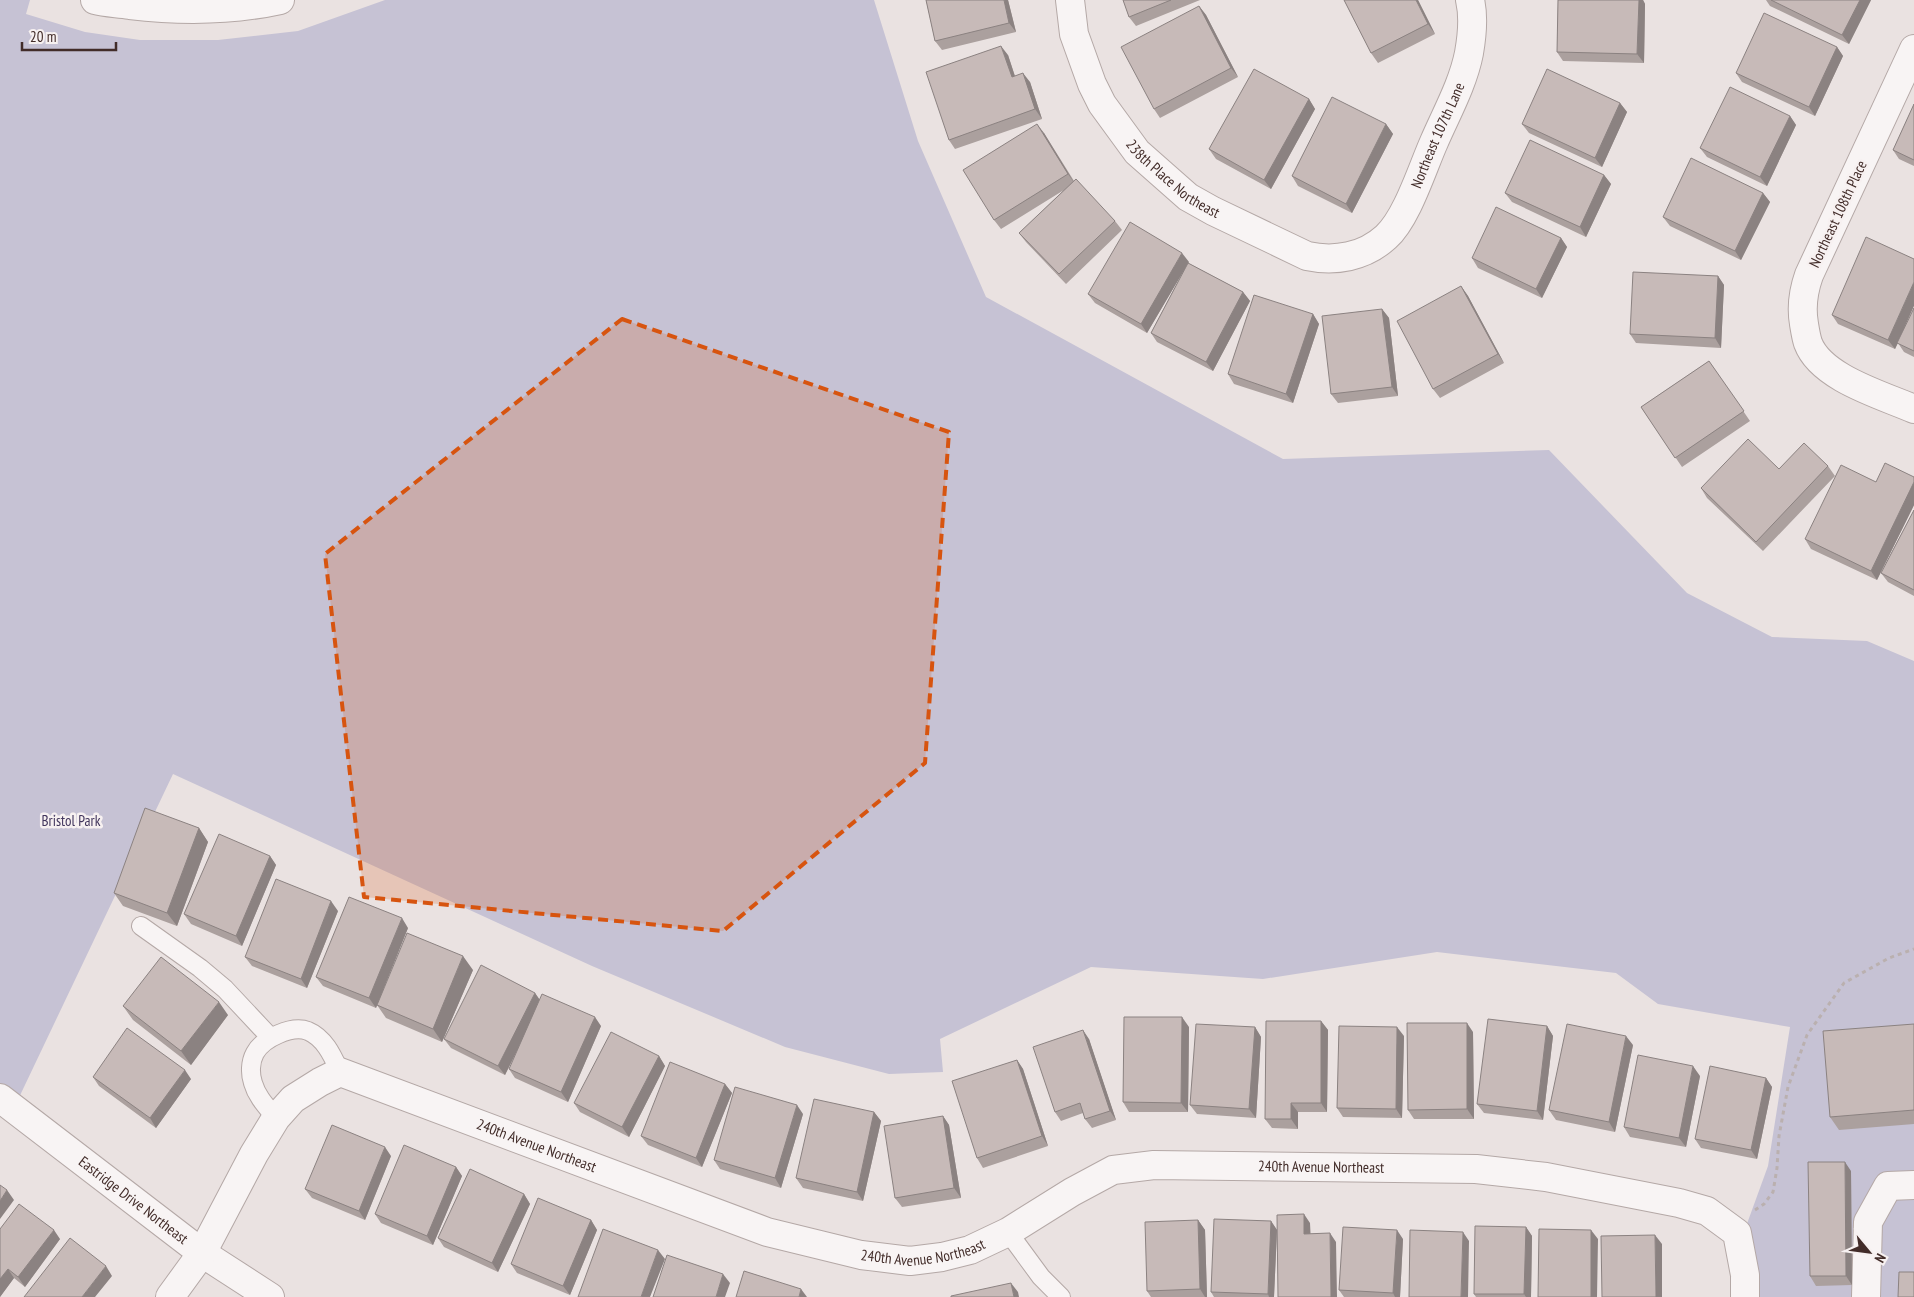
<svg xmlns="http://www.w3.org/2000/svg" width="1914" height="1297" viewBox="0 0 1914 1297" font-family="'PT Sans Narrow',sans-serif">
<rect width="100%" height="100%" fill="#eae2e1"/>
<path fill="#c6c2d4" d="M0,0H30L26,14L85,32L140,40H218L298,31L385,0H874L918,141L986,297L1283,459L1549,450L1687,593L1772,637L1867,641L1914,661V1297H1745L1740,1243L1768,1166L1790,1027L1658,1004L1616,973L1437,952L1263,979L1091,967L940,1039L943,1072L889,1074L785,1047L592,966L173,774L14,1108L0,1098Z"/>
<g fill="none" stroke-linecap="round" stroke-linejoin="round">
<defs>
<path id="lane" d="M141,926L200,968L225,989L271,1038
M276,1118C267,1107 257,1097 253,1083C250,1074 250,1062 255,1053C263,1038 292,1025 308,1031C325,1038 333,1057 340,1072
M1008,1232L1041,1277L1061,1297"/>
<g id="street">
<path d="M95,0C106,3 118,3 130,5C180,11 230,11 280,0"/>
<path id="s1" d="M1070,0L1074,34L1092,84L1102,104L1137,152L1188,197L1213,211L1307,256C1335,262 1364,257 1386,237C1407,218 1422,169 1434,142C1446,114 1463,84 1469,53C1472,36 1474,17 1470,0"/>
<path d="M1914,49L1809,275C1803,292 1801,307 1804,324C1805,330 1806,337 1808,343C1821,378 1882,395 1914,409"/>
<path id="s2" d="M0,1098L202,1253L270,1297"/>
<path id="s3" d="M170,1297L202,1253L254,1154L276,1118L293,1099L320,1082L340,1072L767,1232L861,1255L910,1261L942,1257L970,1250L1008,1232L1072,1192L1113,1170L1154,1165L1476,1169L1546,1177L1679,1203L1707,1211L1737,1233L1745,1275V1297"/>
<path d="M1866,1297L1868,1222L1888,1186L1914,1185"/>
</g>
</defs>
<use href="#lane" stroke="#b4a8a6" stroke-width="20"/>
<use href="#street" stroke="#b4a8a6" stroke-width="30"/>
<path stroke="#bab0af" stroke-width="3" stroke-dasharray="4 4" stroke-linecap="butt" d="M1755,1210L1764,1204L1773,1192L1777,1168L1779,1136L1788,1087L1807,1035L1844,983L1889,958L1914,949"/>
<use href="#lane" stroke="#f8f4f4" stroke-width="18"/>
<use href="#street" stroke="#f8f4f4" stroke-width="28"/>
</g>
<path fill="#aba09e" d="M926,0H1008L1016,32L942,50L935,41Z
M1123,0H1200L1136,26L1129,17Z
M1344,0H1418L1435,34L1378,63L1371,53Z
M1558,0H1643L1645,4L1644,63L1563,61L1557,52Z
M1766,0H1871L1849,44L1770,6Z
M1199,6L1206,15L1238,77L1160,118L1154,109Z
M1837,47L1843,56L1815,116L1742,82L1736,73Z
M1008,55L1015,76L1030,82L1042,119L955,149L949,140Z
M1309,99L1315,109L1271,189L1216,159L1209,149Z
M1620,103L1627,112L1602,167L1529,133L1522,124Z
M1914,104V166L1899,159L1893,150Z
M1790,116L1796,125L1767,186L1707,157L1700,148Z
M1386,124L1393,134L1352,213L1298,186L1292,176Z
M1044,133L1074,181L1115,221L1122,230L1066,284L1026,242L1019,233L1064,190L1001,229L994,220Z
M1604,175L1611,184L1586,237L1512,202L1505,193Z
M1763,193L1770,202L1741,260L1670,226L1663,217Z
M1561,238L1567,247L1542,298L1478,268L1472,258Z
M1189,262L1188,263L1243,292L1250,301L1213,371L1157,342L1151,333L1186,266L1147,333L1095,303L1088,294Z
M1718,276L1724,285L1721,348L1636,343L1630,334Z
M1461,286L1468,296L1504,363L1440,398L1433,389Z
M1914,308V357L1904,352L1898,343L1895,349L1838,324L1832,315L1905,327Z
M1382,309L1389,318L1398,396L1338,403L1331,394Z
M1313,314L1319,324L1293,403L1234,384L1228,374Z
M1709,361L1750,421L1682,467L1641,407Z
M1828,466L1835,476L1763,551L1707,498L1701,488L1779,469Z
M1914,477V505L1877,580L1811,549L1805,539L1876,482Z
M1914,510V596L1888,582L1881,573Z
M199,828L208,842L177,926L123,906L114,893Z
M270,856L276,865L242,946L191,924L184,914Z
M338,911L307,988L252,966L245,957Z
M408,928L383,989L473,970L442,1042L386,1018L377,1005L376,1008L323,986L316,977Z
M535,993L540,1000L601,1026L568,1102L515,1078L509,1069L520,1044L505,1075L451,1048L444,1039Z
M123,1006L228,1015L191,1065L133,1020Z
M1321,1021L1328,1030L1327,1112H1298V1129L1272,1128L1265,1119Z
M1914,1024V1124L1839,1130L1830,1117Z
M1547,1026L1553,1036L1543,1120L1484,1113L1477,1104Z
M1189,1027L1188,1112H1129L1123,1102Z
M1255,1027L1261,1037L1256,1118L1197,1114L1190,1105Z
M1473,1032L1474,1119H1414L1408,1110Z
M1404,1036L1402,1118L1343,1117L1337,1108Z
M1089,1039L1116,1120L1092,1128L1085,1119L1083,1113L1061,1121L1055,1112Z
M1633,1045L1615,1132L1556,1120L1549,1110Z
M659,1056L665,1066L629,1137L580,1112L574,1103Z
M1017,1060L1023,1069L1048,1146L983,1168L977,1158Z
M1700,1076L1686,1147L1630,1137L1624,1127Z
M93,1077L191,1079L156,1128L99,1086Z
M1766,1078L1772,1087L1757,1159L1701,1148L1695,1139Z
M725,1084L732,1093L702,1167L648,1145L641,1136Z
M874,1112L881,1121L863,1201L803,1188L796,1178Z
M803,1114L781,1188L720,1169L714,1160Z
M943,1116L949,1125L961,1198L902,1207L895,1198Z
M391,1156L365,1220L312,1198L305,1189Z
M456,1167L462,1176L433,1245L381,1223L375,1214Z
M1851,1171L1852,1285L1816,1286L1810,1276Z
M524,1194L530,1204L498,1272L444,1247L438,1238Z
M591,1220L597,1230L570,1295L517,1273L511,1264Z
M1198,1220L1205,1230L1207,1297H1151L1147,1291Z
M1271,1221L1277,1230L1274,1297H1214L1211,1292Z
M1526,1227L1532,1236L1531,1297H1476L1474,1294Z
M0,1229L60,1239L25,1287L14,1278L0,1297Z
M1403,1239L1400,1297H1344L1339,1290Z"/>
<path fill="#8b8281" d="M1004,0H1008L1016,32L1009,23Z
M1416,0H1418L1435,34L1428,24Z
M1639,0H1643L1645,4L1644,63L1637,54Z
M1860,0H1871L1849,44L1842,35Z
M1199,6L1206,15L1238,77L1231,68Z
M1001,46L1008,55L1018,86L1012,77Z
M1837,47L1843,56L1815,116L1809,107Z
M1023,73L1030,82L1042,119L1035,109Z
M1309,99L1315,109L1271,189L1264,180Z
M1620,103L1627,112L1602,167L1595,158Z
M1790,116L1796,125L1767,186L1760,177Z
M1037,124L1044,133L1075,184L1068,174Z
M1386,124L1393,134L1352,213L1346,204Z
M1604,175L1611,184L1586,237L1580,227Z
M1763,193L1770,202L1741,260L1735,251Z
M1561,238L1567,247L1542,298L1536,289Z
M1182,253L1189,262L1147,333L1141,324Z
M1718,276L1724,285L1721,348L1715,338Z
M1914,282V306L1895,349L1888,340Z
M1461,286L1468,296L1504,363L1498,354Z
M1243,292L1250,301L1213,371L1206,362Z
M1382,309L1389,318L1398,396L1392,387Z
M1313,314L1319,324L1293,403L1286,394Z
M1914,482V505L1877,580L1871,571Z
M199,828L208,842L177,926L167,913Z
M270,856L276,865L242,946L236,936Z
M331,901L338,911L307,988L301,979Z
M402,918L408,928L376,1008L369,998Z
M463,956L473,970L442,1042L433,1029Z
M535,993L541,1002L505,1075L498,1066Z
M219,1002L228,1015L191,1065L181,1051Z
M595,1017L601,1026L568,1102L561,1092Z
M1182,1017L1189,1027L1188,1112L1181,1103Z
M1321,1021L1328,1030L1327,1112L1321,1103Z
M1467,1023L1473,1032L1474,1119L1467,1109Z
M1547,1026L1553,1036L1543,1120L1537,1111Z
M1255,1027L1261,1037L1256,1118L1249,1109Z
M1397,1027L1404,1036L1402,1118L1396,1109Z
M1083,1030L1089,1039L1116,1120L1110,1111Z
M1626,1036L1633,1045L1615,1132L1609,1122Z
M659,1056L665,1066L629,1137L622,1127Z
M1017,1060L1023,1069L1048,1146L1042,1136Z
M1693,1066L1700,1076L1686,1147L1679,1138Z
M185,1070L191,1079L156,1128L150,1118Z
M1766,1078L1772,1087L1757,1159L1751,1150Z
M725,1084L732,1093L702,1167L696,1158Z
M1291,1103L1298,1112V1129L1291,1119Z
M797,1105L803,1114L781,1188L775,1178Z
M874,1112L881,1121L863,1201L857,1192Z
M943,1116L949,1125L961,1198L954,1188Z
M385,1147L391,1156L365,1220L359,1211Z
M1845,1162L1851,1171L1852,1285L1846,1276Z
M456,1167L462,1176L433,1245L427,1236Z
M7,1190L14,1200L0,1219V1201Z
M524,1194L530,1204L498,1272L492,1263Z
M1304,1214L1310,1223L1311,1243L1304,1234Z
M591,1220L597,1230L570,1295L563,1286Z
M1198,1220L1205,1230L1207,1297H1205L1200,1289Z
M1271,1221L1277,1230L1274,1297H1269L1268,1294Z
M1526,1227L1532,1236L1531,1297H1526L1524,1294Z
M54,1230L60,1239L25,1287L18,1277Z
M1397,1230L1403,1239L1400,1297H1395L1393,1293Z
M1591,1230L1598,1239L1597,1297H1591Z
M1463,1232L1469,1241L1468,1297H1461Z
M1330,1233L1336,1242L1337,1297H1331Z
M1655,1235L1662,1244V1297H1656Z
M658,1250L665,1259L650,1297H641Z
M106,1266L112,1276L95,1297H82Z
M8,1269L14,1278L0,1297V1279Z
M723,1274L730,1283L725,1297H716Z
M1011,1283L1018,1292L1019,1297H1014Z
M801,1289L807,1297H799Z"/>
<path fill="#c7bab8" stroke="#8b8281" d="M926,0H1004L1009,23L935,41Z
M1123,0H1171L1129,17Z
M1344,0H1416L1428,24L1371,53Z
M1558,0H1639L1637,54L1557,52Z
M1771,0H1860L1842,35Z
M1199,6L1231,68L1154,109L1121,47Z
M1764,13L1837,47L1809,107L1736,73Z
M1001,46L1012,77L1023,73L1035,109L949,140L926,72Z
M1254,69L1309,99L1264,180L1209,149Z
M1547,69L1620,103L1595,158L1522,124Z
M1730,87L1790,116L1760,177L1700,148Z
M1332,97L1386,124L1346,204L1292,176Z
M1914,104V160L1893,150Z
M1037,124L1068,174L994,220L963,170Z
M1530,140L1604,175L1580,227L1505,193Z
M1691,158L1763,193L1735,251L1663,217Z
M1076,179L1115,221L1059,274L1019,233Z
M1496,207L1561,238L1536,289L1472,258Z
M1130,222L1182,253L1141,324L1088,294Z
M1866,237L1914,259V282L1888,340L1832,315Z
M1188,263L1243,292L1206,362L1151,333Z
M1633,272L1718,276L1715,338L1630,334Z
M1461,286L1498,354L1433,389L1397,321Z
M1254,295L1313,314L1286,394L1228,374Z
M1914,308V351L1897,343Z
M1382,309L1392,387L1331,394L1322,316Z
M1709,361L1744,411L1675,458L1641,407Z
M1748,439L1779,469L1804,443L1828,466L1756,542L1701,488Z
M1885,463L1914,477V482L1871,571L1805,539L1841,465L1876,482Z
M1914,510V590L1881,573Z
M145,808L199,828L167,913L114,893Z
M219,834L270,856L236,936L184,914Z
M276,879L331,901L301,979L245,957Z
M349,897L402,918L369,998L316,977Z
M407,933L463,956L433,1029L377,1005Z
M161,957L219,1002L181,1051L123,1006Z
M481,965L535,993L498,1066L444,1039Z
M542,994L595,1017L561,1092L509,1069Z
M1124,1017H1182L1181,1103L1123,1102Z
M1488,1019L1547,1026L1537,1111L1477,1104Z
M1266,1021H1321V1103H1291V1119H1265Z
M1407,1023H1467V1109L1408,1110Z
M1196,1024L1255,1027L1249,1109L1190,1105Z
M1567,1024L1626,1036L1609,1122L1549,1110Z
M1914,1024V1110L1830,1117L1823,1031Z
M1339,1026L1397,1027L1396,1109L1337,1108Z
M127,1028L185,1070L150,1118L93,1077Z
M1083,1030L1110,1111L1085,1119L1080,1103L1055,1112L1033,1047Z
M611,1032L659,1056L622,1127L574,1103Z
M1638,1055L1693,1066L1679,1138L1624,1127Z
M1017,1060L1042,1136L977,1158L952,1081Z
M670,1062L725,1084L696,1158L641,1136Z
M1710,1066L1766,1078L1751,1150L1695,1139Z
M735,1087L797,1105L775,1178L714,1160Z
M814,1099L874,1112L857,1192L796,1178Z
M943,1116L954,1188L895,1198L884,1126Z
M332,1125L385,1147L359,1211L305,1189Z
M404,1145L456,1167L427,1236L375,1214Z
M1808,1162H1845L1846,1276H1810Z
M470,1169L524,1194L492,1263L438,1238Z
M0,1185L7,1190L0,1201Z
M538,1198L591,1220L563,1286L511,1264Z
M19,1204L54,1230L18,1277L8,1269L0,1279V1229Z
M1304,1214V1234L1330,1233L1331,1297H1278L1277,1215Z
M1214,1219L1271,1221L1268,1294L1211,1292Z
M1198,1220L1200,1289L1147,1291L1145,1222Z
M1475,1226L1526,1227L1524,1294H1474Z
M1343,1227L1397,1230L1393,1293L1339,1290Z
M603,1229L658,1250L641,1297H578Z
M1539,1229L1591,1230V1297H1538Z
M1410,1230L1463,1232L1461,1297H1409Z
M1655,1235L1656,1297H1602L1601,1236Z
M70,1238L106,1266L82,1297H24Z
M667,1255L723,1274L716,1297H653Z
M744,1271L801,1289L799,1297H736Z
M1899,1272H1914V1297H1898Z
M1011,1283L1014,1297H951V1296Z"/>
<path fill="#d7540f" fill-opacity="0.2" stroke="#d7540f" stroke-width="4" stroke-dasharray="10 6" stroke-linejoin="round" d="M622,319L949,432L925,763L723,931L364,897L325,554Z"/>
<g text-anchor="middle" stroke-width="5" stroke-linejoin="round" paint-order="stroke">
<g font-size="15" fill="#422c29" stroke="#f7f1f1">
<text dy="5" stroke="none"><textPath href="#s1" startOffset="569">Northeast 107th Lane</textPath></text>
<text dy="5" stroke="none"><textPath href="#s1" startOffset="214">238th Place Northeast</textPath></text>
<text transform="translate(1838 214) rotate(-65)" y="5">Northeast 108th Place</text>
<text dy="5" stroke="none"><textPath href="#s3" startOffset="498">240th Avenue Northeast</textPath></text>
<text dy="5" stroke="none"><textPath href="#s3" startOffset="1324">240th Avenue Northeast</textPath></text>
<text dy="5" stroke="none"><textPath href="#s2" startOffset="168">Eastridge Drive Northeast</textPath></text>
<text dy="5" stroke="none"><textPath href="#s3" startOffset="904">240th Avenue Northeast</textPath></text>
</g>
<g font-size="15" fill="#42365d" stroke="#f7f1f1">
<text x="71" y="826">Bristol Park</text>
</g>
</g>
<g transform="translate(1869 1252) rotate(119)" stroke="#f7f1f1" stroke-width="4" paint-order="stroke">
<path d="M0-4L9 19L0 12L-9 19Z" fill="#422c29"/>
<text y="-8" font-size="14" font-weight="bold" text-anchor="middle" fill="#422c29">N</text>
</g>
<path d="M22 42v8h94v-8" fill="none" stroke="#422c29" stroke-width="2.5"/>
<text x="30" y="42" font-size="15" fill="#422c29" stroke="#f7f1f1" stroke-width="4" paint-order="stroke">20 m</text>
</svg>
